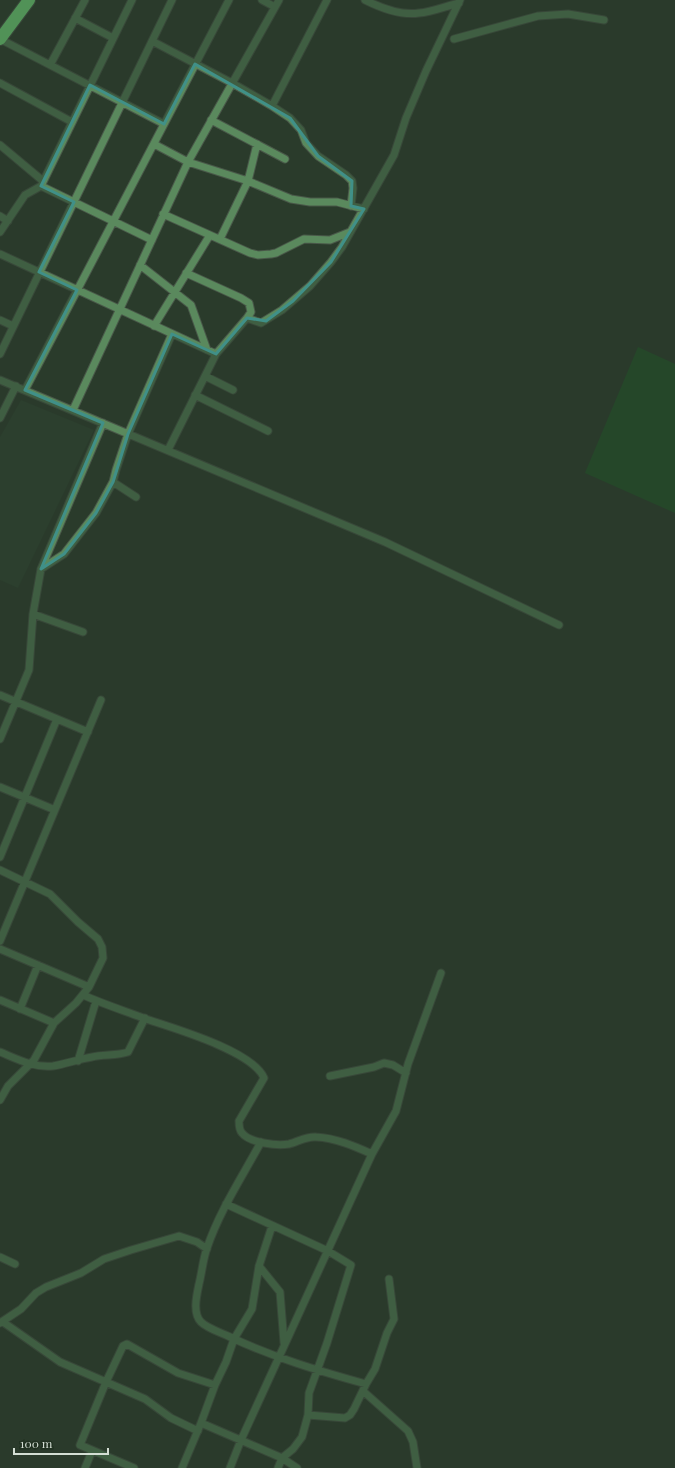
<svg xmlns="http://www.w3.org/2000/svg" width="675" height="1468" viewBox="0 0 675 1468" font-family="'Playfair Display',serif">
<rect width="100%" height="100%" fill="#2a3b2b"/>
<path fill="#2f4531" d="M21,400L94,430L18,588L0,580V437Z"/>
<path fill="#205827" d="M638,347L675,364V513L585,473Z"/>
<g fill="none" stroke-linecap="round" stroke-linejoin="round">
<defs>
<path id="street" d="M262,0L275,7
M365,0C381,8 401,16 419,13C432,12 446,6 459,3
M75,18L113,38
M0,39L164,124
M454,39L538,16L568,14L604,20
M152,41L232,83L272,106L290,118L301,130L306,143L318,156L346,175L352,181L353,188L351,206
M50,65L85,0
M0,83L72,122
M272,106L327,0
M211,120L285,159
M154,144L188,162L248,181L291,199L310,202H337L364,209
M0,145L43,181
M41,186L152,240
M163,214L250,253L258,255L271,254L276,253L304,239L330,240L350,232
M0,216L8,221
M0,232L25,195L41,186L132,0
M220,239L248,181L257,144
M0,254L216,354
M140,265L191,305L207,350
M247,318L261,323L282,310L310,286L331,262L342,247L394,155L406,118L426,71L460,0
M0,320L13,326
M154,326L210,235
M0,354L172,0
M205,376L233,390
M0,380L385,542L559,625
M25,390L229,0
M195,395L268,431
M73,410L188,162L279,0
M0,418L16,386
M168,450L216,354L247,318L251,312L249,303L241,298L186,273
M113,482L136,497
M41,569L64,554L96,513L113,482L116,470L128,434L172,334
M33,614L83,632
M0,695L88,732
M0,739L29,670L33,614L41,569L103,423
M0,787L55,810
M0,857L57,719
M0,870L50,894L78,922L98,939L102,947L103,958L89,987L76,1003L54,1023L34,1060L8,1086L0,1100
M0,941L101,700
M0,949L89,987
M83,995C103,1004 125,1011 146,1019C173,1028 253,1051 264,1078L239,1121C239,1125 239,1130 242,1133C250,1143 277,1146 289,1144C298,1142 306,1136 316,1137C336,1138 354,1146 372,1154
M0,1000L54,1023
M20,1009L38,965
M0,1052C17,1059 34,1068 53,1066C66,1064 79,1059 92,1057C104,1054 116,1056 128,1052L145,1018
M78,1061L96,1001
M330,1076L374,1067L384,1063L393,1065L406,1073
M261,1142C242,1177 220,1210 207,1248C203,1259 202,1272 199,1284C197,1294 192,1313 201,1322C207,1328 219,1332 228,1336C272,1357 319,1371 366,1384
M226,1204L328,1251L351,1265L327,1343L309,1393L308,1415L302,1437L293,1449L282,1458L278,1468
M0,1257L15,1264
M259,1266L280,1292L284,1343
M3,1322L60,1362L145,1399L171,1418L198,1431
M0,1323L21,1309L36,1293L46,1287L81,1273L104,1259L131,1250L179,1236L197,1242L207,1249
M363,1391L408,1431L413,1442L417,1468
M308,1415L345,1418L350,1415L354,1409L366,1384L375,1369L387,1333L394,1319L389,1279
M201,1423L282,1458L297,1468
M85,1468L92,1451
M134,1468L80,1445L106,1382L123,1346L127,1344L178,1373L215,1385
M182,1468L201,1423L215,1385L226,1362L234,1339L252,1309L259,1266L272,1226
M230,1468L241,1440L372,1154L396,1111L408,1064L441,973"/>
<path id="highway" d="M0,39L29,0"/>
</defs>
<use href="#street" stroke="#495849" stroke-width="9"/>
<use href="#highway" stroke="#495849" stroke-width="14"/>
<use href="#street" stroke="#5a895d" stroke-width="7"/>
<use href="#highway" stroke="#80fc8d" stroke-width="12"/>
</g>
<path d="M0 0H675V1468H0ZM195,64L290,118L318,156L352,181L351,206L364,209L331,262L293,301L266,321L247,318L216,354L172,334L128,434L113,482L96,513L64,554L41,569L103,423L25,390L77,290L39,272L74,202L41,186L90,85L164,124Z" fill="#2a3b2b" fill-opacity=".55" fill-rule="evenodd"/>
<path fill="none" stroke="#409088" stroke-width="3" stroke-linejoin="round" d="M195,64L290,118L318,156L352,181L351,206L364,209L331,262L293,301L266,321L247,318L216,354L172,334L128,434L113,482L96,513L64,554L41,569L103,423L25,390L77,290L39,272L74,202L41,186L90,85L164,124Z"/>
<path d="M14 1448v6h94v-6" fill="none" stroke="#d4ded4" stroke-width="2"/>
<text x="20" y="1448" font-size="12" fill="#d4ded4" stroke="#213121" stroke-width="3" paint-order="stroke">100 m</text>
</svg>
